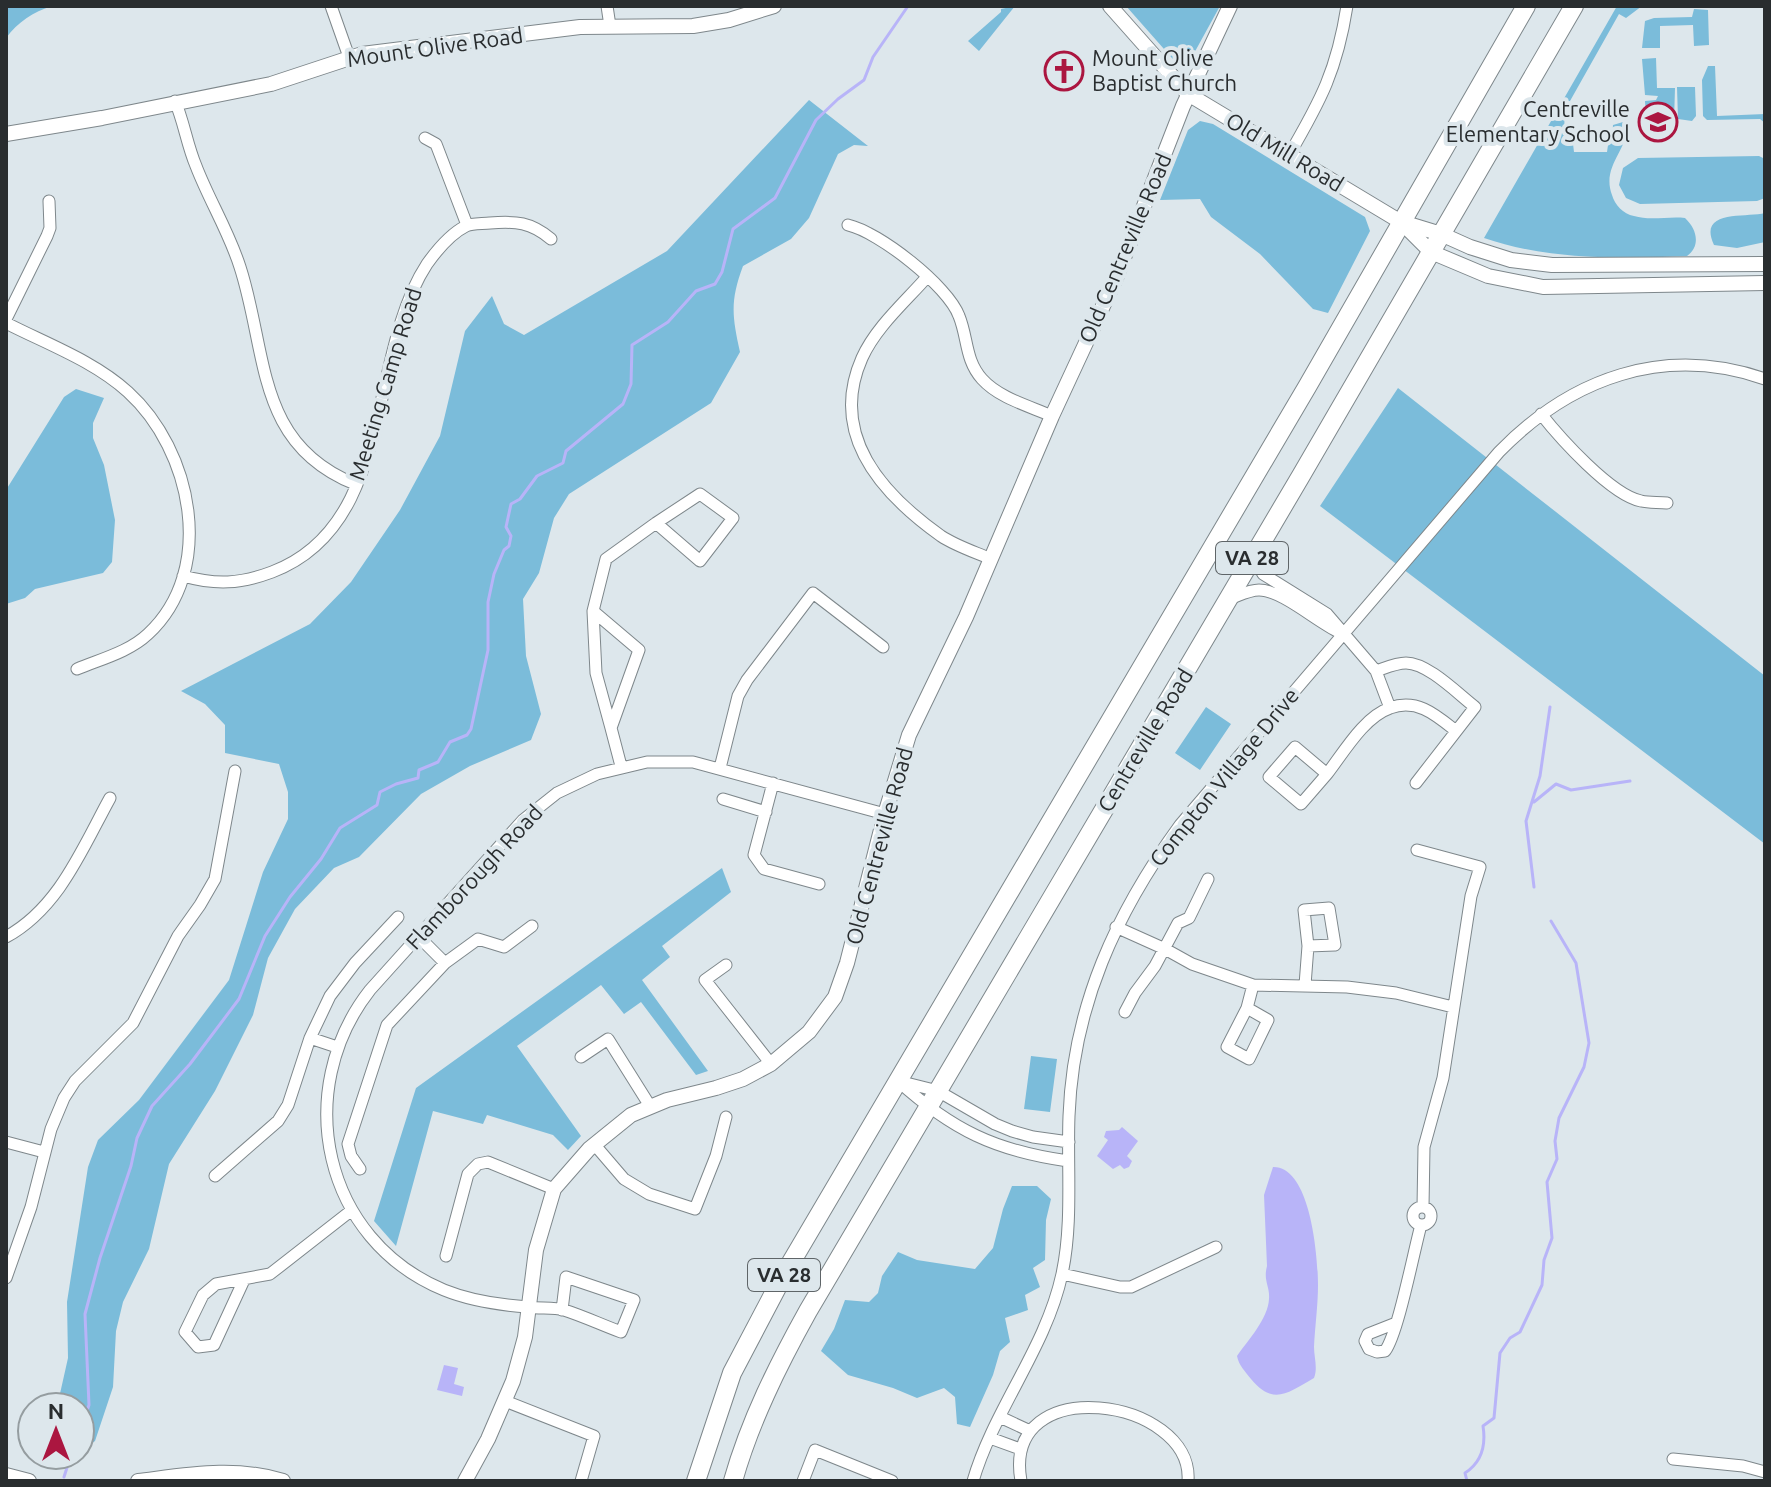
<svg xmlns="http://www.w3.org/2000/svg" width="1771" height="1487" viewBox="0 0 1771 1487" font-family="Ubuntu,sans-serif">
<rect width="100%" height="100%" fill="#dde7ec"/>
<path fill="#7bbcda" d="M6,6H52C33,12 18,22 6,38Z
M1015,6L979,51L968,41L1001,12V9Z
M1126,6H1220L1187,66H1179Z
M1617,6H1642L1626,18L1619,14L1570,101L1575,107L1564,109L1565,143L1573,144L1574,152H1607L1608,145L1612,142L1613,125L1623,122L1627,125C1629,149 1601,166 1612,195C1615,205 1623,214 1634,216C1650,221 1669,216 1685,218C1697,229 1701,246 1687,256C1620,259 1548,260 1484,238Z
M1694,9L1708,10L1709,45L1694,46L1693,25L1660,26V48H1642L1645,21L1654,18L1692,17Z
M1656,58L1657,88H1675L1674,121H1671L1674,112L1668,109L1664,112L1667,121L1652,122L1646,116L1645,101L1656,100L1658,96L1645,95L1642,59Z
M1708,66H1715L1717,116L1765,114V123L1760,119L1707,120L1703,116L1702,80Z
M1677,87H1695L1696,116L1692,121L1678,119Z
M809,100L868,146L854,145L838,154L809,218L791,239L743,266C730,301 732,316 740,352L711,403L569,494L554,518L539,573L523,599L526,656L541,714L531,740L470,766L421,794L359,857L334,868L295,909L268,958L253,1015L215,1091L169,1164L149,1249L123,1302L116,1331L113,1387L95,1441L80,1452V1407H57L68,1358L67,1302L88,1167L98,1140L139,1100L229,980L263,872L288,819V792L279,764L225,753V725L205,704L181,691L310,624L351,582L400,510L440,436L465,331L492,296L504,324L524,335L667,251Z
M1200,121L1213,124L1365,217L1370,231L1328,313L1313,309L1260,254L1211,217L1200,199L1160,200L1188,130Z
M1759,156L1765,159V198L1757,201L1640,204L1626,198L1619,185L1623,168L1638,158Z
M1765,213V242L1737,248L1714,245C1697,209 1746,218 1765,213Z
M1398,388L1765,676V844L1320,506Z
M76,389L104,398L93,423V438L104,465L115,520L112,562L103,573L35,589L25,598L6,604V490L64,397Z
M1206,707L1231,724L1200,770L1175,753Z
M722,868L731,892L662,946L670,957L642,980L708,1071L696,1075L641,1002L624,1014L601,985L517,1046L581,1136L568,1150L553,1135L487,1115L483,1124L433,1111L396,1246L374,1221L416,1088Z
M1031,1056L1057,1059L1050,1112L1024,1109Z
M1012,1186H1037L1051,1199L1046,1220L1045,1260L1033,1268L1040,1287L1025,1295L1028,1310L1005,1318L1010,1342L1000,1351L993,1375L970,1427L957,1424L955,1397L944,1388L917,1398L893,1388L848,1375L821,1351L834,1329L845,1300L869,1302L878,1293L882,1276L898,1252L917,1260L975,1269L993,1248L1003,1209Z"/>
<path fill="#b8b4f8" d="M1122,1127L1138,1141L1127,1156L1132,1161L1129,1167L1124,1169L1120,1165L1113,1169L1097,1156L1108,1140L1104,1137L1106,1131L1119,1130Z
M1273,1167C1311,1166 1318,1258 1318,1285C1318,1306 1315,1326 1314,1347C1314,1357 1318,1368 1314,1378C1288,1393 1273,1406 1251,1379C1245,1371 1239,1366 1237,1356C1248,1340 1268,1319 1269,1299C1270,1286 1263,1281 1267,1266L1264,1195Z
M444,1365L458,1368L454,1384L464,1387L462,1396L437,1390Z"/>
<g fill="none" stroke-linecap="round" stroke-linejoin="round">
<path stroke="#b8b4f8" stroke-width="3" d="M1534,802L1556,784L1571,790L1630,781
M1534,887L1526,821L1540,776L1550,707
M80,1430L89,1405L85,1314L100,1258L131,1166L137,1138L152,1106L190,1064L239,999L265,936L290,897L321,859L340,828L377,805L380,792L396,784L418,778L419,770L438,762L450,742L467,735L471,729L488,650V602L494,574L504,550L509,546L511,536L506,527L511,504L520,499L537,476L563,463L566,451L623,404L631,384L632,345L668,322L696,291L715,284L722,272L733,229L775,198L816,120L838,99L864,80L873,57L908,6
M64,1477L71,1455
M1467,1481L1465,1473C1482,1462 1486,1445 1483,1426L1494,1418L1500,1353L1510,1338L1520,1332L1542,1285L1544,1260L1552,1238L1547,1182L1557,1159L1555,1141L1559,1118L1584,1067L1589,1043L1576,963L1551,921"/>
<defs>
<path id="minor" d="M331,6L349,57
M607,6L610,26
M175,101C184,122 187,145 196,166C209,200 229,232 240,267C268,353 255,444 355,484
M425,138L436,144L467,225
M1289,155C1321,100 1337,70 1347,6
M848,225C879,232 948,286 959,316C968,338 965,360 982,379C999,398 1029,406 1052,416
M927,277C905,302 876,327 862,358C828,435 882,494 941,536C956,546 975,552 991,559
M6,319L47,236L50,228L49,201
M6,323C47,344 94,361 128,392C192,450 217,570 148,634C129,652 101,659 77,669
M1541,414C1560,438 1611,495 1641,501C1649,503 1658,502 1667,503
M700,494L733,518L700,561L656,523Z
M1253,557L1263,574L1327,614L1376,671C1385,668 1396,663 1406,663C1428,663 1458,694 1475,707L1416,783
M183,576C216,585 240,584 272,572C396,525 366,357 427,264C437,250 450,234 466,226C472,223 483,224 490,223C516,221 531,222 551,239
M1229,599C1238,596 1249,590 1259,590C1282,590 1317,622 1339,632
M593,611L639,650L611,728L621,766
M1390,708C1417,698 1436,715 1456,731
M611,728L596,673L593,611L606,559L656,523
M1295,747L1327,774L1301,804L1269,777Z
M720,768L738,696L747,680L813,593L883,647
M1327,774C1344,752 1364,717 1390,708L1376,671
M773,783L754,855L764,869L819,884
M723,799L766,812
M1417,850L1480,867L1471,896L1443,1078L1424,1147L1423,1207
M1116,927L1165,949L1192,964L1253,985L1347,987L1396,993L1453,1007
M418,936L445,963L478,939L504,947L532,926
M6,937C59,908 82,849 110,798
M726,965L705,980L771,1064
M1305,985L1308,946L1304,910L1329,908L1335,945L1308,946
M1247,1008L1227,1047L1249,1059L1268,1020L1247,1008L1253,985
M1125,1012L1135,993L1155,966L1178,923L1189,918L1208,879
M337,1047L310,1038L330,996L355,963L398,917
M581,1057L608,1039L650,1106
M898,1081C952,1130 996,1151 1068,1161
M902,1082L938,1091L995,1124L1012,1131L1033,1137L1069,1142
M6,1142L44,1152
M594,1144L624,1179L649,1194L695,1209L716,1156L726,1117
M360,1169L351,1156L348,1144L387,1025L445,963
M215,1176L278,1121L288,1105L310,1038
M1413 1216a9 9 0 1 1 18 0a9 9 0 1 1-18 0Z
M446,1256L468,1174L478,1164L488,1162L554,1189
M1062,1274L1120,1287H1131L1216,1247
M6,1278L31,1207L51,1129L64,1098L75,1081L133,1023L178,936L200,905L215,879L235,771
M244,1280L214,1345L198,1347L185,1332L203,1295L216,1284L270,1274L352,1210
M562,1310L566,1277L634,1300L621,1332C602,1325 583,1316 564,1310C553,1307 539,1309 528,1307C500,1305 471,1301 444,1290C323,1240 291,1091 370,990L523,820L557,793L597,774L647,762H693L885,814
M1396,1323L1368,1334L1365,1341L1369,1349L1377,1352L1385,1351C1398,1334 1414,1250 1421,1225
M505,1401L594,1436L581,1481
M1000,1417L1030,1431
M990,1438L1020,1449
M1673,1459L1743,1466L1765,1472
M803,1481L815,1450L892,1481
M973,1481C994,1409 1046,1348 1062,1274C1073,1223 1067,1168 1069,1116C1073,1006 1116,913 1180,825L1499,452C1571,378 1664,344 1765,379
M1021,1481C1001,1369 1194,1398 1188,1481"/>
<path id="tertiary" d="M1110,6L1188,94L1401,222L1431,252L1488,276L1543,287L1765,283
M6,134L102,118L271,84L362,54L580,27L693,26L729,20L774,6
M1405,223L1441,234L1470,247L1511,260L1552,265L1765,264
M6,1475L29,1481
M138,1481C187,1475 235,1466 283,1481
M465,1481L488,1439L513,1381L525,1337L536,1250L554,1189L589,1149L631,1115L667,1100L716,1088L743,1079L771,1064L809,1032L835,997L847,963L885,814L909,735L966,617L1052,416L1116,278L1183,106L1230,6"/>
<path id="trunk" d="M696,1481L732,1373L783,1276L1307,387L1526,6
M733,1481C750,1421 778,1365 808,1311L1302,474L1574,6"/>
</defs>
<use href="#minor" stroke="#7e878b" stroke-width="13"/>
<use href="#tertiary" stroke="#7e878b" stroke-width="16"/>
<use href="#trunk" stroke="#7e878b" stroke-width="20"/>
<use href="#minor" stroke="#fff" stroke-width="11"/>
<use href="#tertiary" stroke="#fff" stroke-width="14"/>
<use href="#trunk" stroke="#fff" stroke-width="18"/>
</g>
<defs>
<symbol id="church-ring" viewBox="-11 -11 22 22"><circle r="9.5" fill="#dde7ec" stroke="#ab1640" stroke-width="1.5"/><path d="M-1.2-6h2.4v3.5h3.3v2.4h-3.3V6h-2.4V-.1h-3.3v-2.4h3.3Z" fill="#ab1640"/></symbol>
<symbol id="school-ring" viewBox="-11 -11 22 22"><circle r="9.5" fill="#dde7ec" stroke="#ab1640" stroke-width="1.5"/><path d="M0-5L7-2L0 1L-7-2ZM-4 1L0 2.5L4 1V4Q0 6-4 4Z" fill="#ab1640"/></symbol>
</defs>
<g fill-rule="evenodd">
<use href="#church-ring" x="1042" y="49" width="44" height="44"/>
<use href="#school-ring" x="1636" y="100" width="44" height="44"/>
</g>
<g text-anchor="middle" stroke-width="8" stroke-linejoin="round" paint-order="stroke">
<g fill="#dde7ec" stroke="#5f6568" stroke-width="2">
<rect x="1216" y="542" width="72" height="32" rx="6"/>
<rect x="748" y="1259" width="72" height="32" rx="6"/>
</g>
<g font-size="20" font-weight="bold" fill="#292d2f">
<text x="1252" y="565">VA 28</text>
<text x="784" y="1282">VA 28</text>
</g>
<g font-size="22" fill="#292d2f" stroke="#dde7ec">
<text transform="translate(435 47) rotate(-8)" y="8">Mount Olive Road</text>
<text transform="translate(1285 152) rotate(31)" y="8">Old Mill Road</text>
<text transform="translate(1125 248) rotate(-67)" y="8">Old Centreville Road</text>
<text transform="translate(385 384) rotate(-73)" y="8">Meeting Camp Road</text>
<text transform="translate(1145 740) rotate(-59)" y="8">Centreville Road</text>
<text transform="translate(1224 777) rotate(-51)" y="8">Compton Village Drive</text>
<text transform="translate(879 846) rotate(-75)" y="8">Old Centreville Road</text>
<text transform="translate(474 877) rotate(-47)" y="8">Flamborough Road</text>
</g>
<g font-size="22" fill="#292d2f" stroke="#dde7ec" text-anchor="start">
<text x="1092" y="66">Mount Olive<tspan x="1092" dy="25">Baptist Church</tspan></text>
<text x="1630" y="117" text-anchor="end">Centreville<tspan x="1630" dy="25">Elementary School</tspan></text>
</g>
</g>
<rect width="1771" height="1487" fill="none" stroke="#292d2f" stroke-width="16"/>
<g transform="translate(56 1431)"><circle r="38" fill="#dde7ec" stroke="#959da0" stroke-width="2"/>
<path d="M0-6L14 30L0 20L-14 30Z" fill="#ab1640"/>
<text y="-12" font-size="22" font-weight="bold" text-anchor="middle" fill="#292d2f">N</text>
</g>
</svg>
